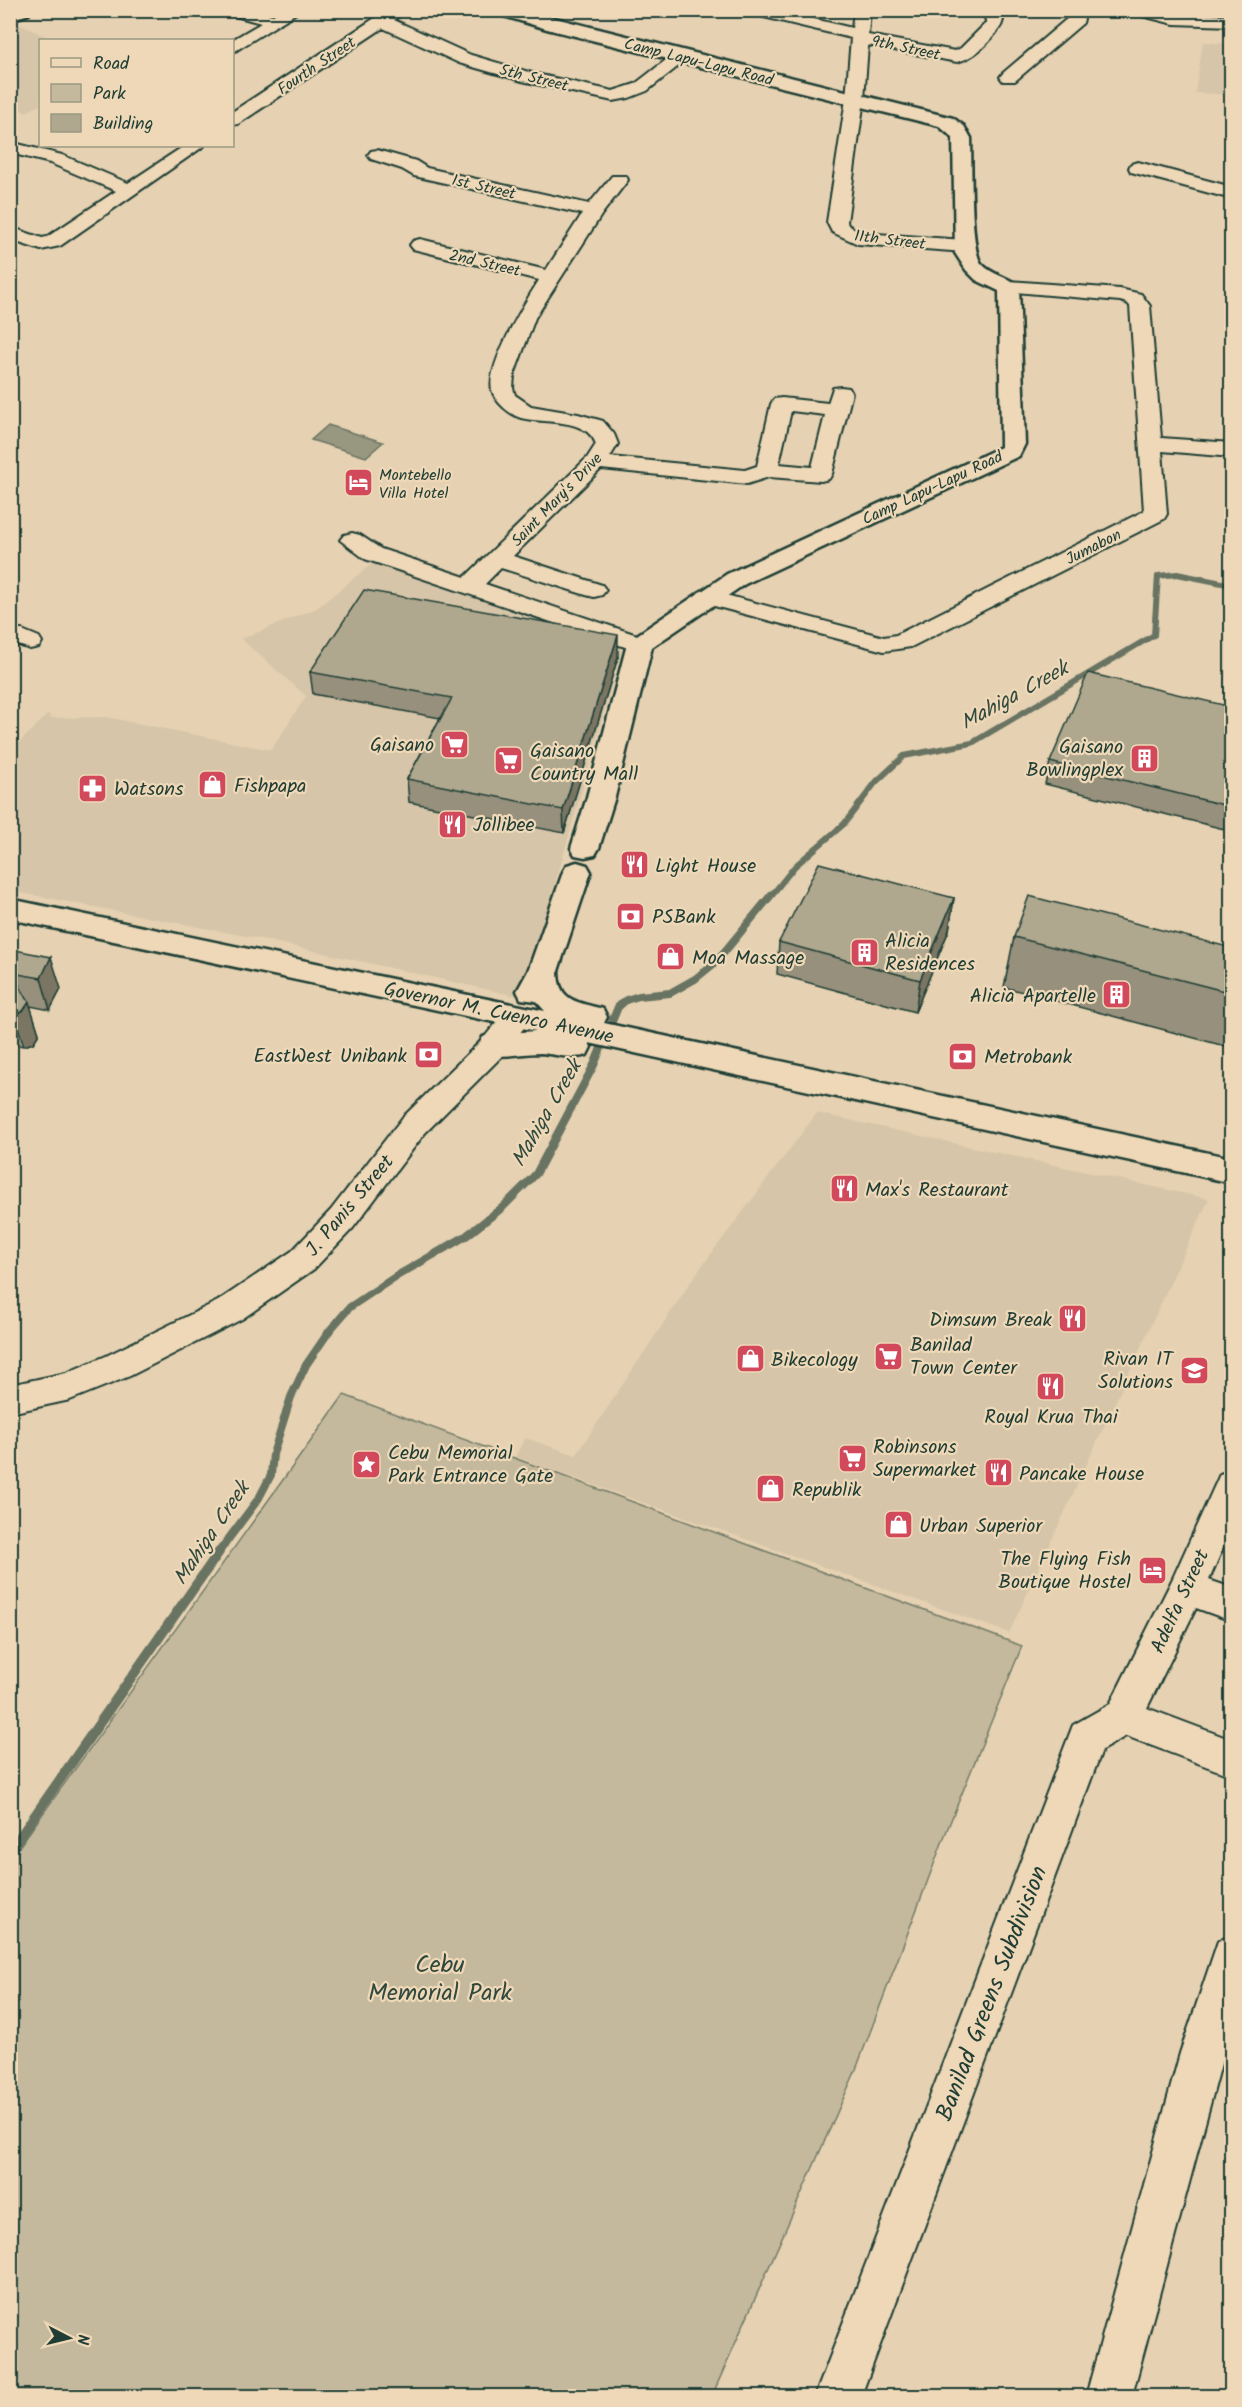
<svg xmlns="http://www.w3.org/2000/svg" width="1242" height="2407" viewBox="0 0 1242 2407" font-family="Kalam,sans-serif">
<rect width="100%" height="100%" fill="#e6d2b2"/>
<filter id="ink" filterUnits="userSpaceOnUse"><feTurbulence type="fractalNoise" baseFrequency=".0167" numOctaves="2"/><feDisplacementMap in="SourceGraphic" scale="12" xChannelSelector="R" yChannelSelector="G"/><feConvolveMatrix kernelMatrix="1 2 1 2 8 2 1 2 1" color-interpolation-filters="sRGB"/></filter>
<g filter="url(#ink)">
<path fill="#d6c5a8" d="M10,20L54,40H40V105L26,112L11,107Z
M1203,42L1231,44V95L1195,93Z
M374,562L622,650L531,968L516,996L256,938L11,891V751L49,713L50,718L106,717L271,750L306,696L241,639L317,608Z
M817,1113L1209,1199L1009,1633L515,1457L525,1438L576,1455L696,1274Z"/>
<path fill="#c5b99d" stroke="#727b68" stroke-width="1.5" d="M344,1395L1022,1646L945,1835L855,2072L712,2396H11V1858Z"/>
<path fill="#989780" stroke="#687362" stroke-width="1.5" d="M328,425L383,442L366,457L311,440Z"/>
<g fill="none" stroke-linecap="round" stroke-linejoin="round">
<path stroke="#687362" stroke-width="6" d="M771,896L795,866L844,824L876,782L904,756L972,743L1154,635L1158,576L1177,574L1232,585"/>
<path stroke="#687362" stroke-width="8" d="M218,1553L259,1498L271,1475L273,1454L291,1397L306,1365L330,1330L350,1307L395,1277L466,1236L503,1207L536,1174L594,1065L618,1007L626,1000L639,996L670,993L695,979L716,962L772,894"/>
<path stroke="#687362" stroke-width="10" d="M10,1851L219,1552"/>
<defs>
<path id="street" d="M222,10H252L273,15L281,10H301L232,53V40L261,23L224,13Z
M387,10H407L394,20L471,55L532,73L613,91L635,84L675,53H687L690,57L647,91L629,98L613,101L522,81L459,63L383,28L238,124L232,125V112Z
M745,10H776L852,28L854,10H870L868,35L955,51L961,48L985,24L987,21L978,10H995L1003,20L1001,26C991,41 975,58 957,62L868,45L864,99L847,222L848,225L862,233L965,240L972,242L975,246L972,250L965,252L858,244L832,232L827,222L846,99L851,38L747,13Z
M1070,10H1086L1083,23L1015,81H1003L1000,77L1003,73L1069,17Z
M1128,10L1232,16V26L1174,24L1130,13Z
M10,142L62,155L128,183L184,146H204L60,246L41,250L10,240V227L42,238L47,237L116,191L50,163L10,153Z
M377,150L416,161L427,168L589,204L612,176H626L628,180L602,214L535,318L514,375L513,388L515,395L531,406L578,414L603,421L614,434L618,444L610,457L745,470L757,466L771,404L774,399L782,398L828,403L833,388L841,387L849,388L852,393L832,474L829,479L821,481L769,477L747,484L601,469L513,556L602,585L606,590L602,595L594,597L586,595L501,568L485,584L649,639L652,644L649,649L640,651L631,649L365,559L340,540L344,535L352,533L360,535L381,549L465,577L587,458L596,444C586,417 545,424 521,418C509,414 495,402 492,390C486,365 526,301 539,280L413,249L410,245L413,241L420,239L546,270L582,214L414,176L402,169L371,159L368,155L371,151ZM791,411L825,415L812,467L779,464Z
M1138,162L1232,187V199L1131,172L1129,168L1131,164Z
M1009,281L1120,289L1141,294L1150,306L1161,438L1232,443V457L1162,451L1167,514L1164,519L911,647L884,651L699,602L695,597L699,592L707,590L884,637L896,635L1144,511L1130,306L1127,303L1120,301L1002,291L999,287L1002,283Z
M10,625L39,637L42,642L39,647L30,649L10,642Z
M518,1006L528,1009L533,1016L502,1056L425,1133L353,1228L314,1269L242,1319L130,1376L70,1400L10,1413V1385L66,1373L106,1356L218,1301L292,1251L331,1210L403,1117L482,1040L508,1009Z
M1232,1470V1527L1209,1580L1232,1588V1621L1196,1608L1147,1708L1232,1740V1776L1126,1736L1102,1750L861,2396H815L1073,1725L1110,1704L1172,1580L1220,1474Z
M1232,1935V2023L1132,2396H1086L1180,2053L1218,1941Z"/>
<path id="secondary" d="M10,10H31L29,14L10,20Z
M495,10H523L953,118L964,126L971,138C972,162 970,248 981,263C992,276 1013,278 1019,287L1025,444L1019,456L745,584L652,647L615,797L599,848L595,855L585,857L575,855L571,848L587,797L627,644L631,639L727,574L1001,447L999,291L976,280L966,270L955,253L953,138L939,126L547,29L497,14Z
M577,862L587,865L591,872L558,971C558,1002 578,1002 603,1009L607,1017L604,1023L1232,1158V1183L589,1043L591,1047L587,1055C571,1060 557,1054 540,1053C521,1053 502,1059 483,1053L479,1045L483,1037L494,1034L536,1031L10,919V899L545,1011L536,1001L521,999L517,991L528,971L563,872L567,865Z"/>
</defs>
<use href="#street" stroke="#1f3d34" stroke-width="4"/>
<use href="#secondary" stroke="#1f3d34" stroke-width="5"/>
<use href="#street" fill="#eed8b7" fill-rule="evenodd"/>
<use href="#secondary" fill="#eed8b7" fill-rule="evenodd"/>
</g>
<path fill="#96907b" stroke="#1f3d34" stroke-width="1.5" d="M618,657L564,833L409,802L407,779L440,718L313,694L310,672Z
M1232,707V831L1045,784L1050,762Z
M954,898L949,930L915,1012L777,974L779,942Z
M1014,937L1232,948V1048L1004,987Z
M10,949L61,989L50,1010L30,1006L39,1034L33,1043L24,1046L10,1044Z"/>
<path fill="#7a7664" stroke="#1f3d34" stroke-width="1.5" d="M618,635V657L564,833L563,810Z
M954,898L949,930L915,1012L920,980Z
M51,957L61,989L50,1010L41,978Z
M29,1002L39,1034L33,1043L24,1046L14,1015Z"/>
<path fill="#afa88f" stroke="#1f3d34" stroke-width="1.5" d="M364,590L618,635L563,810L407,779L452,698L310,672Z
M1088,673L1232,707V807L1050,762Z
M819,863L954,898L920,980L779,942Z
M1029,896L1232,948V993L1014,937Z
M10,949L51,957L41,978L12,973L29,1002L23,1011L14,1015L10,1014Z"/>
</g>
<defs>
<symbol id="hotel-square" viewBox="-11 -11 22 22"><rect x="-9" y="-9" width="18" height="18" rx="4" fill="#d1495b" stroke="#eed8b7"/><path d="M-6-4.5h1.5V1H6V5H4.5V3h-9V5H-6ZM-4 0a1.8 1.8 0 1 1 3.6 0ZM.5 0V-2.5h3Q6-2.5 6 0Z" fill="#fff"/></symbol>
<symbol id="supermarket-square" viewBox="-11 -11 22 22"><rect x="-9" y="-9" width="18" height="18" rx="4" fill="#d1495b" stroke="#eed8b7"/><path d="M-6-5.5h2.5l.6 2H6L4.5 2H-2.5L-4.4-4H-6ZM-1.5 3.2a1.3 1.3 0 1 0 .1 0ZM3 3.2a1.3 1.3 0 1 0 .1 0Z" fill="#fff"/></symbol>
<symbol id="building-square" viewBox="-11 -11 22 22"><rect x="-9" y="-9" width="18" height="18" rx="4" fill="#d1495b" stroke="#eed8b7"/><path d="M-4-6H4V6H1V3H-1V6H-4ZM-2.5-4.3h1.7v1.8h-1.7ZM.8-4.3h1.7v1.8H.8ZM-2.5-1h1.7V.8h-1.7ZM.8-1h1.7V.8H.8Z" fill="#fff"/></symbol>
<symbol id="shop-square" viewBox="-11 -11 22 22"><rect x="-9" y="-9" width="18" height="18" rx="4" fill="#d1495b" stroke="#eed8b7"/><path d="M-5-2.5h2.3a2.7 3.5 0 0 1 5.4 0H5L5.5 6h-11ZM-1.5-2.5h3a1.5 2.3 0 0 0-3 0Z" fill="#fff"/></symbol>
<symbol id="pharmacy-square" viewBox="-11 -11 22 22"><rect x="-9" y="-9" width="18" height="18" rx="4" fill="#d1495b" stroke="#eed8b7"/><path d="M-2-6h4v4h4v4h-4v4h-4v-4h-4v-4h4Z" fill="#fff"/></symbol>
<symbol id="restaurant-square" viewBox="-11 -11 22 22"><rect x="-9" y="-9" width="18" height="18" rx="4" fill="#d1495b" stroke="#eed8b7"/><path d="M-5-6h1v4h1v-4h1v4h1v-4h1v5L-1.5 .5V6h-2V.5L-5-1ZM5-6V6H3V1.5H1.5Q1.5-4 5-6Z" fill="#fff"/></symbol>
<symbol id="bank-square" viewBox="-11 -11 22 22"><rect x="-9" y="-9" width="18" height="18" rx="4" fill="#d1495b" stroke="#eed8b7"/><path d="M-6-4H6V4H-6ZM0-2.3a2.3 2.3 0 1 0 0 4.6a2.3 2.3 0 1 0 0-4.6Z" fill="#fff"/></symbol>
<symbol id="school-square" viewBox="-11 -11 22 22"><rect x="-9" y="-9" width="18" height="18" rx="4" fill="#d1495b" stroke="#eed8b7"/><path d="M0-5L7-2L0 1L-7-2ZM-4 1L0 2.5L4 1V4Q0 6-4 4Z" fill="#fff"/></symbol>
<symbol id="sight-square" viewBox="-11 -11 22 22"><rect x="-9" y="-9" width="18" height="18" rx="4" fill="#d1495b" stroke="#eed8b7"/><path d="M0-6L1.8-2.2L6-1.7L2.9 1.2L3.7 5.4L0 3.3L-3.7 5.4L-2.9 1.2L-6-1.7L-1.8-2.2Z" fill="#fff"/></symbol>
</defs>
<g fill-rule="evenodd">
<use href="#hotel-square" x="342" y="466" width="33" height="33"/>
<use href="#supermarket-square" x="438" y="728" width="33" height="33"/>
<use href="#building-square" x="1128" y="742" width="33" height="33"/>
<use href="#supermarket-square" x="492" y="744" width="33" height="33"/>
<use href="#shop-square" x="196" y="768" width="33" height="33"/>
<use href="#pharmacy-square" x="76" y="772" width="33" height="33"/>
<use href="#restaurant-square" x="436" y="808" width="33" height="33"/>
<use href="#restaurant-square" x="618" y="848" width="33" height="33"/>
<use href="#bank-square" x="614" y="900" width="33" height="33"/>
<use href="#building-square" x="848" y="936" width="33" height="33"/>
<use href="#shop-square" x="654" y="940" width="33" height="33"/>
<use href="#building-square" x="1100" y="978" width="33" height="33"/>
<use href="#bank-square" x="412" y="1038" width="33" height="33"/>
<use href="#bank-square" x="946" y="1040" width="33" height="33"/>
<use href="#restaurant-square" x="828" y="1172" width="33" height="33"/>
<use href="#restaurant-square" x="1056" y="1302" width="33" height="33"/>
<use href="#supermarket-square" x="872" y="1340" width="33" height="33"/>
<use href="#shop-square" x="734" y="1342" width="33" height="33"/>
<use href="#school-square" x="1178" y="1354" width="33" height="33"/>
<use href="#restaurant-square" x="1034" y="1370" width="33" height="33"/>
<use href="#supermarket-square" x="836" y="1442" width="33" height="33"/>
<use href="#sight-square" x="350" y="1448" width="33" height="33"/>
<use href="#restaurant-square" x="982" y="1456" width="33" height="33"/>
<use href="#shop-square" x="754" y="1472" width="33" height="33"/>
<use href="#shop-square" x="882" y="1508" width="33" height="33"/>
<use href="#hotel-square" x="1136" y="1554" width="33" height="33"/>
</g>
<g text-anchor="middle" stroke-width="4.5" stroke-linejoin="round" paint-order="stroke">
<g font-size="16" fill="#1f3d34" stroke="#eed8b7">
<text transform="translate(906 47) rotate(12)" y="6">9th Street</text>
<text transform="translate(699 61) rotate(14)" y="6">Camp Lapu-Lapu Road</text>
<text transform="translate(316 65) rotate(-34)" y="6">Fourth Street</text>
<text transform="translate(534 77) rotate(14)" y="6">5th Street</text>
<text transform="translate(484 186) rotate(13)" y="6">1st Street</text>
<text transform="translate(890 239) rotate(7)" y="6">11th Street</text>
<text transform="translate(485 262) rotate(13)" y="6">2nd Street</text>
<text transform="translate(932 487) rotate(-25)" y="6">Camp Lapu-Lapu Road</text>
<text transform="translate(556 499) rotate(-46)" y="6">Saint Mary's Drive</text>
<text transform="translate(1093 546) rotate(-27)" y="6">Jumabon</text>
</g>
<g font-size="16" fill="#1f3d34" stroke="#eed8b7" text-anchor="start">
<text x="379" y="480">Montebello<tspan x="379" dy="18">Villa Hotel</tspan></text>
</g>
<g font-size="20" fill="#1f3d34" stroke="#eed8b7" text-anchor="start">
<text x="434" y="751" text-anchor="end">Gaisano</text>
<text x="1123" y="753" text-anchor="end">Gaisano<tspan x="1123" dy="23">Bowlingplex</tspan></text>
<text x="530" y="757">Gaisano<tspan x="530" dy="23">Country Mall</tspan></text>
<text x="234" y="792">Fishpapa</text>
<text x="114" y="795">Watsons</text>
<text x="473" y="831">Jollibee</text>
<text x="655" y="872">Light House</text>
<text x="652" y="923">PSBank</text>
<text x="885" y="947">Alicia<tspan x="885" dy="23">Residences</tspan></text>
<text x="692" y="964">Moa Massage</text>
<text x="1096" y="1002" text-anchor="end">Alicia Apartelle</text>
<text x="407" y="1062" text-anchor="end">EastWest Unibank</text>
<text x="984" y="1063">Metrobank</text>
<text x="865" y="1196">Max's Restaurant</text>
<text x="1052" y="1326" text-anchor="end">Dimsum Break</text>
<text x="910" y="1351">Banilad<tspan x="910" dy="23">Town Center</tspan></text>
<text x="1173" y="1365" text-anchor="end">Rivan IT<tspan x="1173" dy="23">Solutions</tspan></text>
<text x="771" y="1366">Bikecology</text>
<text x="1051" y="1423" text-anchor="middle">Royal Krua Thai</text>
<text x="873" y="1453">Robinsons<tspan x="873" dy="23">Supermarket</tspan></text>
<text x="388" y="1459">Cebu Memorial<tspan x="388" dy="23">Park Entrance Gate</tspan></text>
<text x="1019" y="1480">Pancake House</text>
<text x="792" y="1496">Republik</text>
<text x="919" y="1532">Urban Superior</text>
<text x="1131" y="1565" text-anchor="end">The Flying Fish<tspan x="1131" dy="23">Boutique Hostel</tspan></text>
</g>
<g font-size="20" fill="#1f3d34" stroke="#eed8b7">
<text transform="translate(499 1012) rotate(12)" y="7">Governor M. Cuenco Avenue</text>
<text transform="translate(349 1205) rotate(-50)" y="7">J. Panis Street</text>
<text transform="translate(1179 1601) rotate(-65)" y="7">Adelfa Street</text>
</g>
<g font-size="21" font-style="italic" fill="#314a3f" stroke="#eed8b7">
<text transform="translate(1014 695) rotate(-29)" y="7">Mahiga Creek</text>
<text transform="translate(546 1113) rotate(-60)" y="7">Mahiga Creek</text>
<text transform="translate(211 1533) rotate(-56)" y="7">Mahiga Creek</text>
</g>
<g font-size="24" fill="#30493e" stroke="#eed8b7">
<text x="440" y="1972">Cebu<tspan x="440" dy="28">Memorial Park</tspan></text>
</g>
<g font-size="24" fill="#1f3d34" stroke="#eed8b7">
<text transform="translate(991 1993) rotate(-69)" y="8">Banilad Greens Subdivision</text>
</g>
</g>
<rect width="1242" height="2407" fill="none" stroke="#eed8b7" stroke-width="36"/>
<rect x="18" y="18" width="1206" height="2371" fill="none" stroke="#1f3d34" stroke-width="2" filter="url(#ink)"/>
<rect x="39" y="39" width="195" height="108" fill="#eed8b7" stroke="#9b9a83" stroke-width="1.5"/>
<rect x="51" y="58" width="30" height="9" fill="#eed8b7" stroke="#9b9a83" stroke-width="1.5"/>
<text x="93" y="69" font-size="18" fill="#1f3d34">Road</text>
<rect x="51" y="84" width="30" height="18" fill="#c5b99d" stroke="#9b9a83" stroke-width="1.5"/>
<text x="93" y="99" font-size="18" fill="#1f3d34">Park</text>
<rect x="51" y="114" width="30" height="18" fill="#afa88f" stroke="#9b9a83" stroke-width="1.5"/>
<text x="93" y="129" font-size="18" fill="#1f3d34">Building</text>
<g transform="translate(69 2338) rotate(97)" stroke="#eed8b7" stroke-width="4.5" paint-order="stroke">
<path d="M0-4.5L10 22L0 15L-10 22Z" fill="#1f3d34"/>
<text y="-9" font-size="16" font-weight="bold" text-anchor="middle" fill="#1f3d34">N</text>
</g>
</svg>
